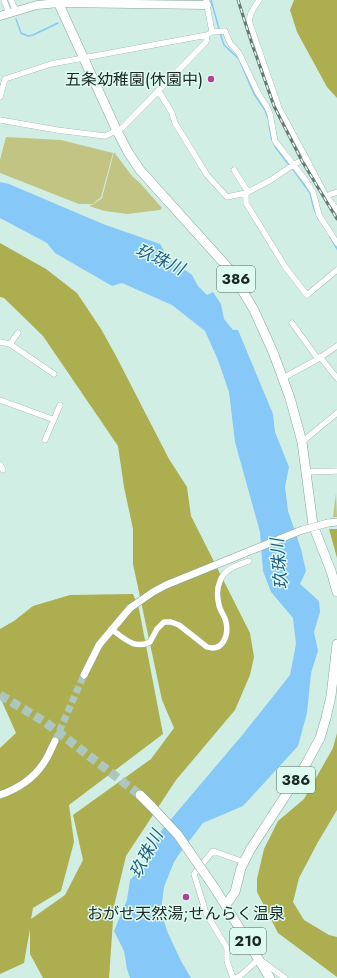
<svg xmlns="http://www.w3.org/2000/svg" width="337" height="978" viewBox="0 0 337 978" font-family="Jost,'Noto Sans JP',sans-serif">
<rect width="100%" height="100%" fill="#d1eee5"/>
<path fill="#c2c483" d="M6,137L61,140L113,153L101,197L93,204H79L0,173V160Z
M114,152L132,176L140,183L162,208L160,210L127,214L105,211L89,206L94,204L102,198Z
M336,493L337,517H333Z"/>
<path fill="#adae4f" d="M294,0H337V98L327,87L297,32L290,10Z
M0,243L46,269L77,293L101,329L116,356L169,459L187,487L191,516L250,633L254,657L250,675L235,710L176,780L126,856L114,906L109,978H43L30,954V929L24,963L0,974V748L16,733L0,697V629L14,621L33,606L70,595L133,594L139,609L163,734L69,805L74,842L61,891L33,908L31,919L65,895L83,860L73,815L151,759L174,728L162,700L133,564V529L124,487L118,446L43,336L4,298L0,297Z
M329,529H337V558Z
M337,733V810L318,842L299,878L293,902L304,920L329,935L337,937V977L278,933L257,892V879L264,849L278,821L304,799L333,748Z"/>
<path fill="#86c8f7" d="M0,182L9,184L103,224L160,244L168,257L192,275L198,286L207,295L213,292L221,304L224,319L233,330H238L273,414L275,432L289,467L285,487L288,511L301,549L306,571L300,584L319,601L320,612L314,632L318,651L311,673L307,713L298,746L243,806L203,823L180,853L174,862L164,887L161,910L167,931L181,961L191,978H130L127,969L124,951L114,931L127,900L130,880L149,860L161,831L244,733L290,675L296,644L293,618L271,592L263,571L260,532L235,442L229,392L218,360L205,331L172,305L122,283L112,286L55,253L47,243L0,218Z"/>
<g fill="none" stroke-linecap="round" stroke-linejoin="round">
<path stroke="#86c8f7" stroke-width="1.5" d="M7,0L10,7
M211,0L219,29
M16,19L21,33L28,36L33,35L58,23
M220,33L224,45L239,59L254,94L265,110L269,121
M269,125L272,140L276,148L289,165
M292,168L310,193L314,209L319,220
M330,237L337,249"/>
<path stroke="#adc6bf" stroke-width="7" stroke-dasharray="7 3.5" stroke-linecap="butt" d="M55,741L84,675"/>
<path stroke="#adc6bf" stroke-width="9" stroke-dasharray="9 4.5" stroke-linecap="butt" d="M0,695L45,722L140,795"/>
<defs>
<path id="minor" d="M4,0L9,13
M11,0L16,11
M206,0L212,32
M5,79L51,64L207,35L212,32L225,31L230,43L239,53L258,93L267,107L270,114L275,141L306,181L313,192L319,215L337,243
M158,90L172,113L175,123L207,175L227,197L246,193L271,180L293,165L306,158L279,108L249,21L251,13L259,0
M0,97L5,79
M0,120L57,130L105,136L122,128L206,42L207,35
M306,158L326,196L337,210
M234,170L248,192
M246,193V203L286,268L307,295L337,270
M326,196L337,192
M292,323L318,359
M0,342L10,344L54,374
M10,344L18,333
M320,357L337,378
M283,378L318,359L337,346
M0,400L52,419
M45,440L60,405
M302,442L337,413
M0,464L3,470
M306,472L337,471
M111,629C124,638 134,650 150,642L157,629L164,622H171L179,625L207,647C223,652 229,635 226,622C225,616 220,611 219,605C217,597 217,588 220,581C225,568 238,565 249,561
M233,978L227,961V948L206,913L194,874L213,851L244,862
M235,978L240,976L259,959L285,978"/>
<path id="tertiary" d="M328,523L337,522
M84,675L99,645L130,608L153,592L166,585L245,553
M0,795C17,789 33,779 43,764C48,757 51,749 55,741"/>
<path id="secondary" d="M0,16L37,5L59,3L207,5"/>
<path id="trunk" d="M57,0L117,131L128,152L140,170L230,270L254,310L273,352L290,398L302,442L313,525L331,571L337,592
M140,795L152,807
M216,890L270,978
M226,905L235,892L241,868L250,850L306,764L320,738L326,718L331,696L337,644"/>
</defs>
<use href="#minor" stroke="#88a39b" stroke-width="6"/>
<use href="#tertiary" stroke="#88a39b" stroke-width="8"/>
<use href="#secondary" stroke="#88a39b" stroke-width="9"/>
<use href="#trunk" stroke="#88a39b" stroke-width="10"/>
<use href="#minor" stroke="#fff" stroke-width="5.5"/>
<use href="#tertiary" stroke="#fff" stroke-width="7"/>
<use href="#secondary" stroke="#fff" stroke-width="8"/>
<use href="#trunk" stroke="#fff" stroke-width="9"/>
<defs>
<path id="rail" d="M238,0L252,44L274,106L302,161L337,219"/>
</defs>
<use href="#rail" stroke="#667872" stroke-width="3"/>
<use href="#rail" stroke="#defbf2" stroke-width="1.5" stroke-dasharray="4.5" stroke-linecap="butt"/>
<defs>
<path id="tertiary-bridge" d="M245,553L302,530L328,523"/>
<path id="trunk-bridge" d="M152,807L178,835L216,890"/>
</defs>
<use href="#tertiary-bridge" stroke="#88a39b" stroke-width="8" stroke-linecap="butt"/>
<use href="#trunk-bridge" stroke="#88a39b" stroke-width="10" stroke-linecap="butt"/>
<use href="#tertiary-bridge" stroke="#fff" stroke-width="7"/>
<use href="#trunk-bridge" stroke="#fff" stroke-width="9"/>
</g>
<g fill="#b43f97" stroke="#defbf2" stroke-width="1.5">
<circle cx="211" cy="79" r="4"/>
<circle cx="186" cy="897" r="4"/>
</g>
<g text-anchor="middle" stroke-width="3" stroke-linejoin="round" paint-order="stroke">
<g fill="#defbf2" stroke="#576762" stroke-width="1">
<rect x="217" y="266" width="38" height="26" rx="3"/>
<rect x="277" y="767" width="38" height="26" rx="3"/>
<rect x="230" y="928" width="36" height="26" rx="3"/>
</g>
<g font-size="15" font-weight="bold" fill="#1d2825">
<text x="236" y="284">386</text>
<text x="296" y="785">386</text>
<text x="248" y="946">210</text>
</g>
<g font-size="16" fill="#1d2825" stroke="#defbf2" text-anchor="end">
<text x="203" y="85">五条幼稚園(休園中)</text>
<text x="186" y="919" text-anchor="middle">おがせ天然湯;せんらく温泉</text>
</g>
<g font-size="17" font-style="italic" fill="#1f5d84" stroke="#defbf2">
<text transform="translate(160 259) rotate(25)" y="6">玖珠川</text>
<text transform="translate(279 564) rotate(-95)" y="6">玖珠川</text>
<text transform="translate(146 854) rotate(-62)" y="6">玖珠川</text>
</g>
</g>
</svg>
